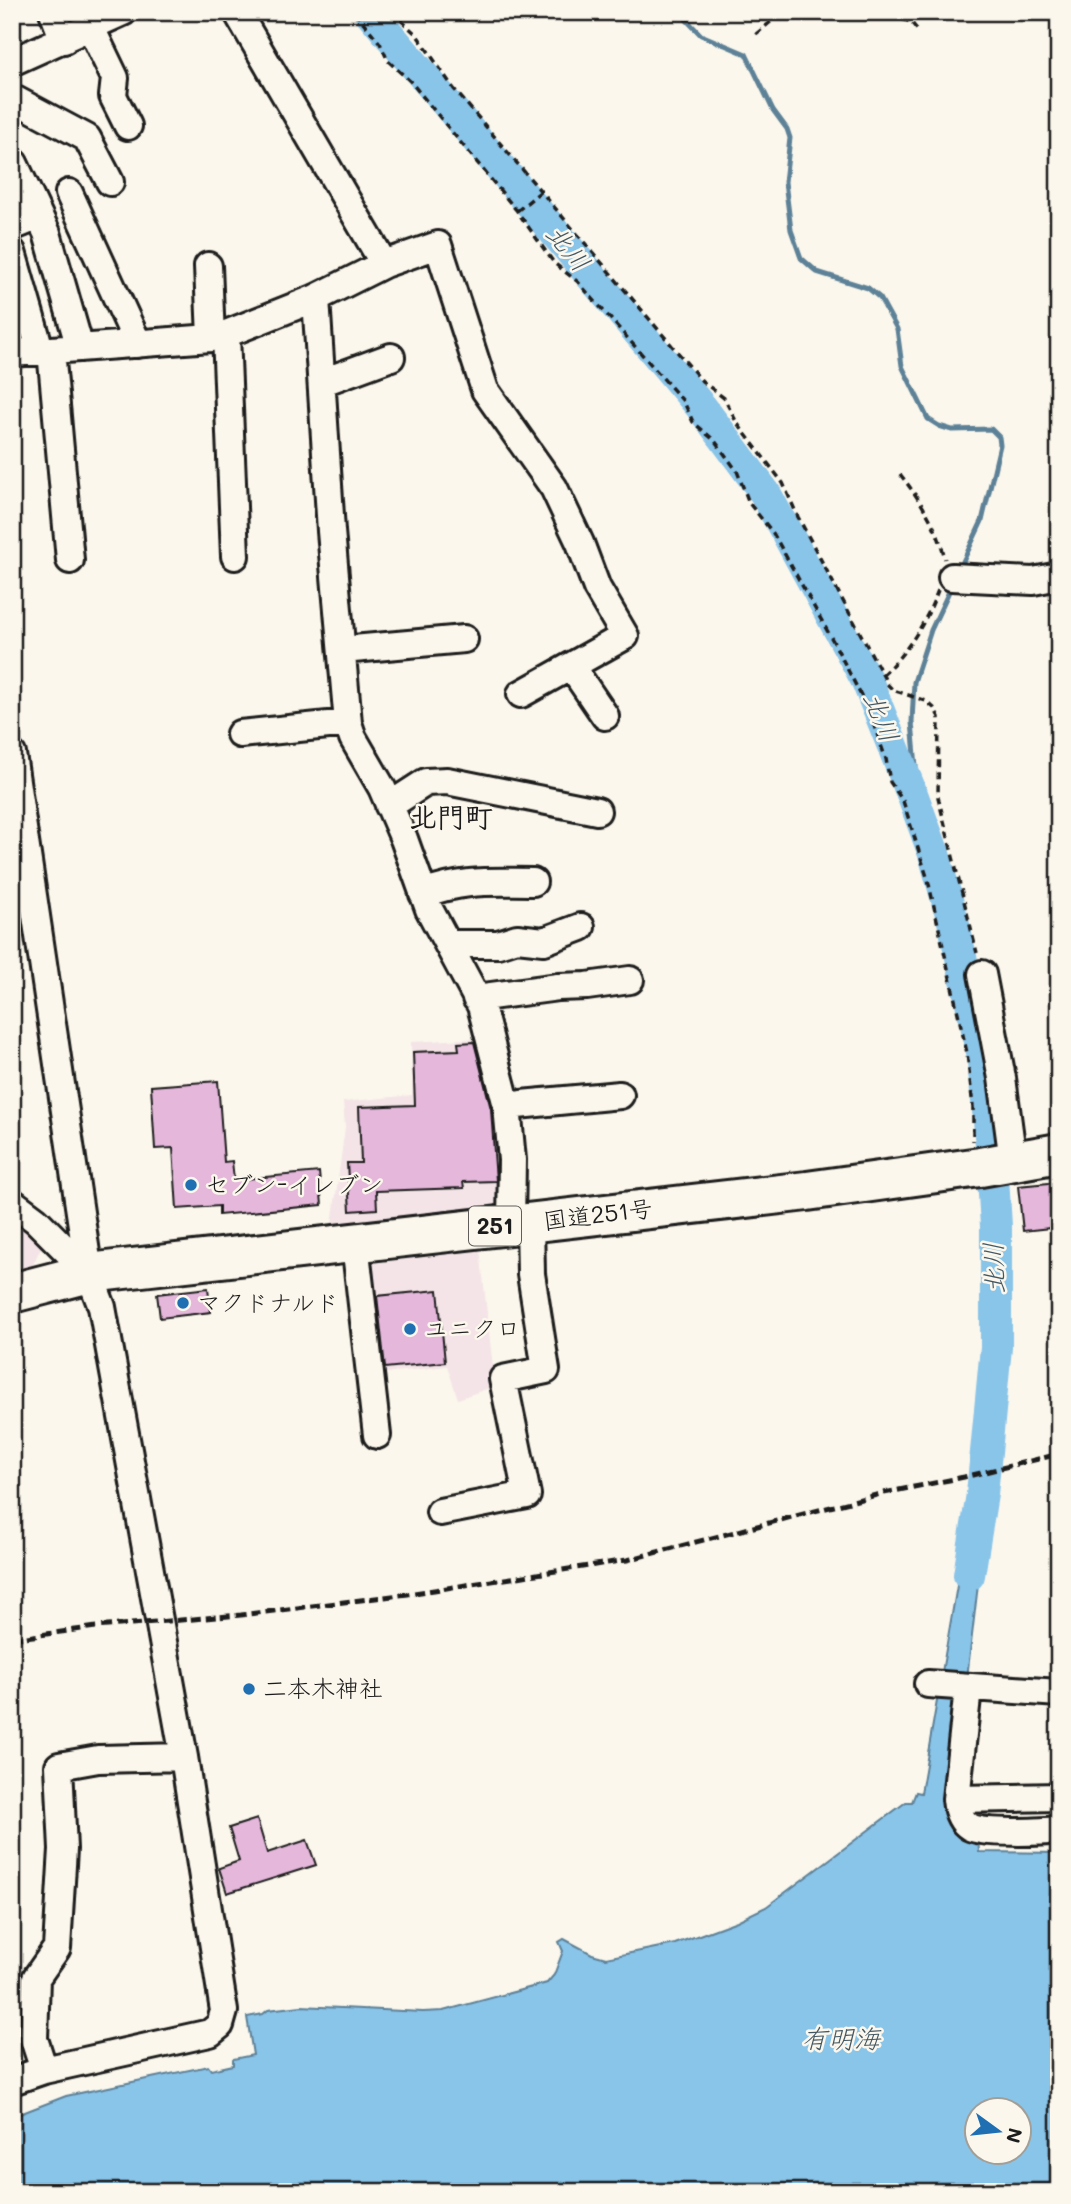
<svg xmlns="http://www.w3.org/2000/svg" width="1071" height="2204" viewBox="0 0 1071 2204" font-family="Mali,'Klee One',sans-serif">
<rect width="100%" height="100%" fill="#fbf7ec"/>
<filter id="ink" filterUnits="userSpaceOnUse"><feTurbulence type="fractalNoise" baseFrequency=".0143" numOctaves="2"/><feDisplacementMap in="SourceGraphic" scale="14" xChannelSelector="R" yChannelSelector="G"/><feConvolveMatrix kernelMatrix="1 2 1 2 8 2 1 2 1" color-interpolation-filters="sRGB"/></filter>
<g filter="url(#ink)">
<path fill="#f4e4e7" d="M482,1038L504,1108V1204L332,1224L345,1127L343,1102L412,1095L411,1042Z
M12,1214L44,1241L29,1273L12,1277Z
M480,1249L495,1386L458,1399L447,1366L378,1374L367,1264Z"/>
<path fill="#89c4e9" stroke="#5d8197" stroke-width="2" fill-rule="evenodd" d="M959,1574L979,1576L953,1797L978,1837L979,1852L1059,1853V2192H12V2117L66,2096L208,2066L211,2070L233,2065V2059L253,2055L247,2017L263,2014L268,2010L301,2006L423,2012L443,2011L547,1983L554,1975L563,1951L559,1942L564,1939L592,1954L606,1958L675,1944L737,1921L766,1907L906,1802H912L916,1792L921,1793ZM976,2110H1018V2152H976Z"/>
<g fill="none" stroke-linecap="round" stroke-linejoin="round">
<path stroke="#5d8197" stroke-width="5" d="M679,12L701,35L746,54L773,110L787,129L790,138L785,182L791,230L801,258L817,272L868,288L880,298L897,329L902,366L928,419L939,426L952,430L991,429L999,437L1000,445L982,521L959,570
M912,794L917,778L912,722L914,682L931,630L952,585"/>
<path stroke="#89c4e9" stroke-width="32" d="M370,12L702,408L765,493L867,681L912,794L934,854L953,921L982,1052L990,1130L996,1226V1347L982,1494L969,1575"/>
</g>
<path fill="#e4b7db" stroke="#1c1c1c" stroke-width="2" d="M474,1042L491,1109L496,1181L463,1182L464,1188L376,1191L377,1209L350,1211L347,1163H361L359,1107L415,1105L413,1052L459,1050L458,1043Z
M218,1081L224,1162L232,1161L234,1180L319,1172L322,1205L219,1215V1206L177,1209L173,1148L155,1149L151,1086Z
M1059,1182V1227L1023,1231L1018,1186Z
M208,1288L211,1312L160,1318L157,1294Z
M438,1290L445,1362L385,1368L377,1296Z
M257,1819L267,1853L307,1840L316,1865L227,1893L219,1868L239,1861L229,1828Z"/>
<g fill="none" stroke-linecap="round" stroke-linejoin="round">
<defs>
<path id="minor" d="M53,12L64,40
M237,12L384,264
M91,28L115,78L113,96L128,126
M12,62L123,12
M12,98L87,138L110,182
M14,163L47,233L80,348
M69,193L138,344
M12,227L39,216
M12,252L37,339L39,351
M208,266L211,338
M316,298L331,531L348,723L353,738L382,788L404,839L429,909L481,1006L507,1106L512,1160L511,1224
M226,334L235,556
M51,350L70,560
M12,353L211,338L226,334L316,298L384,264L438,245L485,390L554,488L580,543L597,588L625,636L521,694
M323,382L391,357
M952,577L1033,581L1059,576
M342,650L464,639
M571,666L605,716
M240,734L348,723
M12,754L89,1273L102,1307L184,1757L224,2011L220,2025L210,2033L44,2070L12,2081
M389,806L426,782L447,781L597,811
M423,894C465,879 489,882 533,882
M448,944H498L517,938L544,941L581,927
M982,974L1002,1078L1013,1161
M476,998L558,987L587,986L630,980
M620,1095L507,1106L521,1104Z
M12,1202L36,1220L89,1273
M355,1243L377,1435
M440,1512L527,1495L503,1379L546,1370L531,1274L530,1222
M928,1684L1059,1693
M968,1688L956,1799C957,1810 960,1821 970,1827C983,1834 1043,1832 1059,1830
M956,1799L1059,1797
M44,2070L34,2039L36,1978L57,1948L63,1849L59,1766L98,1759L184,1757"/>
<path id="highway" d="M12,1293L89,1273L807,1191L980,1167L1059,1153"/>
</defs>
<use href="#minor" stroke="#1c1c1c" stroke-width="32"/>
<use href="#highway" stroke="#1c1c1c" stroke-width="44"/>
<path stroke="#1c1c1c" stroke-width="3.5" stroke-dasharray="7 5" stroke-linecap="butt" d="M355,12L380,43L388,61L410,81L517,211L554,263L578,282L684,402L693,422L715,441L737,471L749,503L773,533L833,641L868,709L886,759L890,782L903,801L928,880L967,1053L973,1107V1141
M392,12L417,35L454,89L702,381L724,398L737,423L783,483L798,517L888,685L893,690L926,701L934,708L939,717L938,797L977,953
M879,12L911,22L919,32
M756,34L783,12
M517,211L540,192
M900,474C920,500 938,527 945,559
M882,675C909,650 925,624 938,590"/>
<use href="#minor" stroke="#fbf7ec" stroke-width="26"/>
<use href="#highway" stroke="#fbf7ec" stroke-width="38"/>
<path stroke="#1c1c1c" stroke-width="5" stroke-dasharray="10 5" stroke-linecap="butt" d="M12,1639L96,1627L241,1615L408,1594L627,1560L884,1493L964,1477L1059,1454"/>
</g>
</g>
<g fill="#1f6fb2" stroke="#fbf7ec" stroke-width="2.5">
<circle cx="191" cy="1185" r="7"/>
<circle cx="183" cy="1303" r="7"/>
<circle cx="410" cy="1329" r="7"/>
<circle cx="249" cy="1689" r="7"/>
</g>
<g text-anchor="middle" stroke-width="5" stroke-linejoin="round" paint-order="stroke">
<rect fill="#fbf7ec" stroke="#5f5e5a" stroke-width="2" x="469" y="1206.5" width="52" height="39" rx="5"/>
<g font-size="23" font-weight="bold" fill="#1c1c1c">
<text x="495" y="1234">251</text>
</g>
<g font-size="24" fill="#1c1c1c" stroke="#fbf7ec" text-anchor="start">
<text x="205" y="1193">セブン-イレブン</text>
<text x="197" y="1311">マクドナルド</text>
<text x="424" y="1337">ユニクロ</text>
<text x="263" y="1697">二本木神社</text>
</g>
<g font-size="24" fill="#1c1c1c" stroke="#fbf7ec">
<text transform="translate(598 1215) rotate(-7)" y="8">国道251号</text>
</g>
<g font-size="26" font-style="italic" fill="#425764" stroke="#fbf7ec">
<text transform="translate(568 248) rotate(50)" y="9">北川</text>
<text transform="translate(881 717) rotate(68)" y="9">北川</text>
<text transform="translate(994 1268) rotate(-92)" y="9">北川</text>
<text x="841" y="2048">有明海</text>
</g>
<g font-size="28" font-weight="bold" fill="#1c1c1c" stroke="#fbf7ec">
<text x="451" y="827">北門町</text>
</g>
</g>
<rect width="1071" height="2204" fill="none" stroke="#fbf7ec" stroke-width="42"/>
<rect x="21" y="21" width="1029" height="2162" fill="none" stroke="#1c1c1c" stroke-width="2.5" filter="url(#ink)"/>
<g transform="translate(998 2131) rotate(105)"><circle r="33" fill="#fbf7ec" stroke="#a29f99" stroke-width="2"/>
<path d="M0-5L12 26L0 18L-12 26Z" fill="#1f6fb2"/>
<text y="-10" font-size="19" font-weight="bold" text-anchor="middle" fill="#1c1c1c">N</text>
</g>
</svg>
